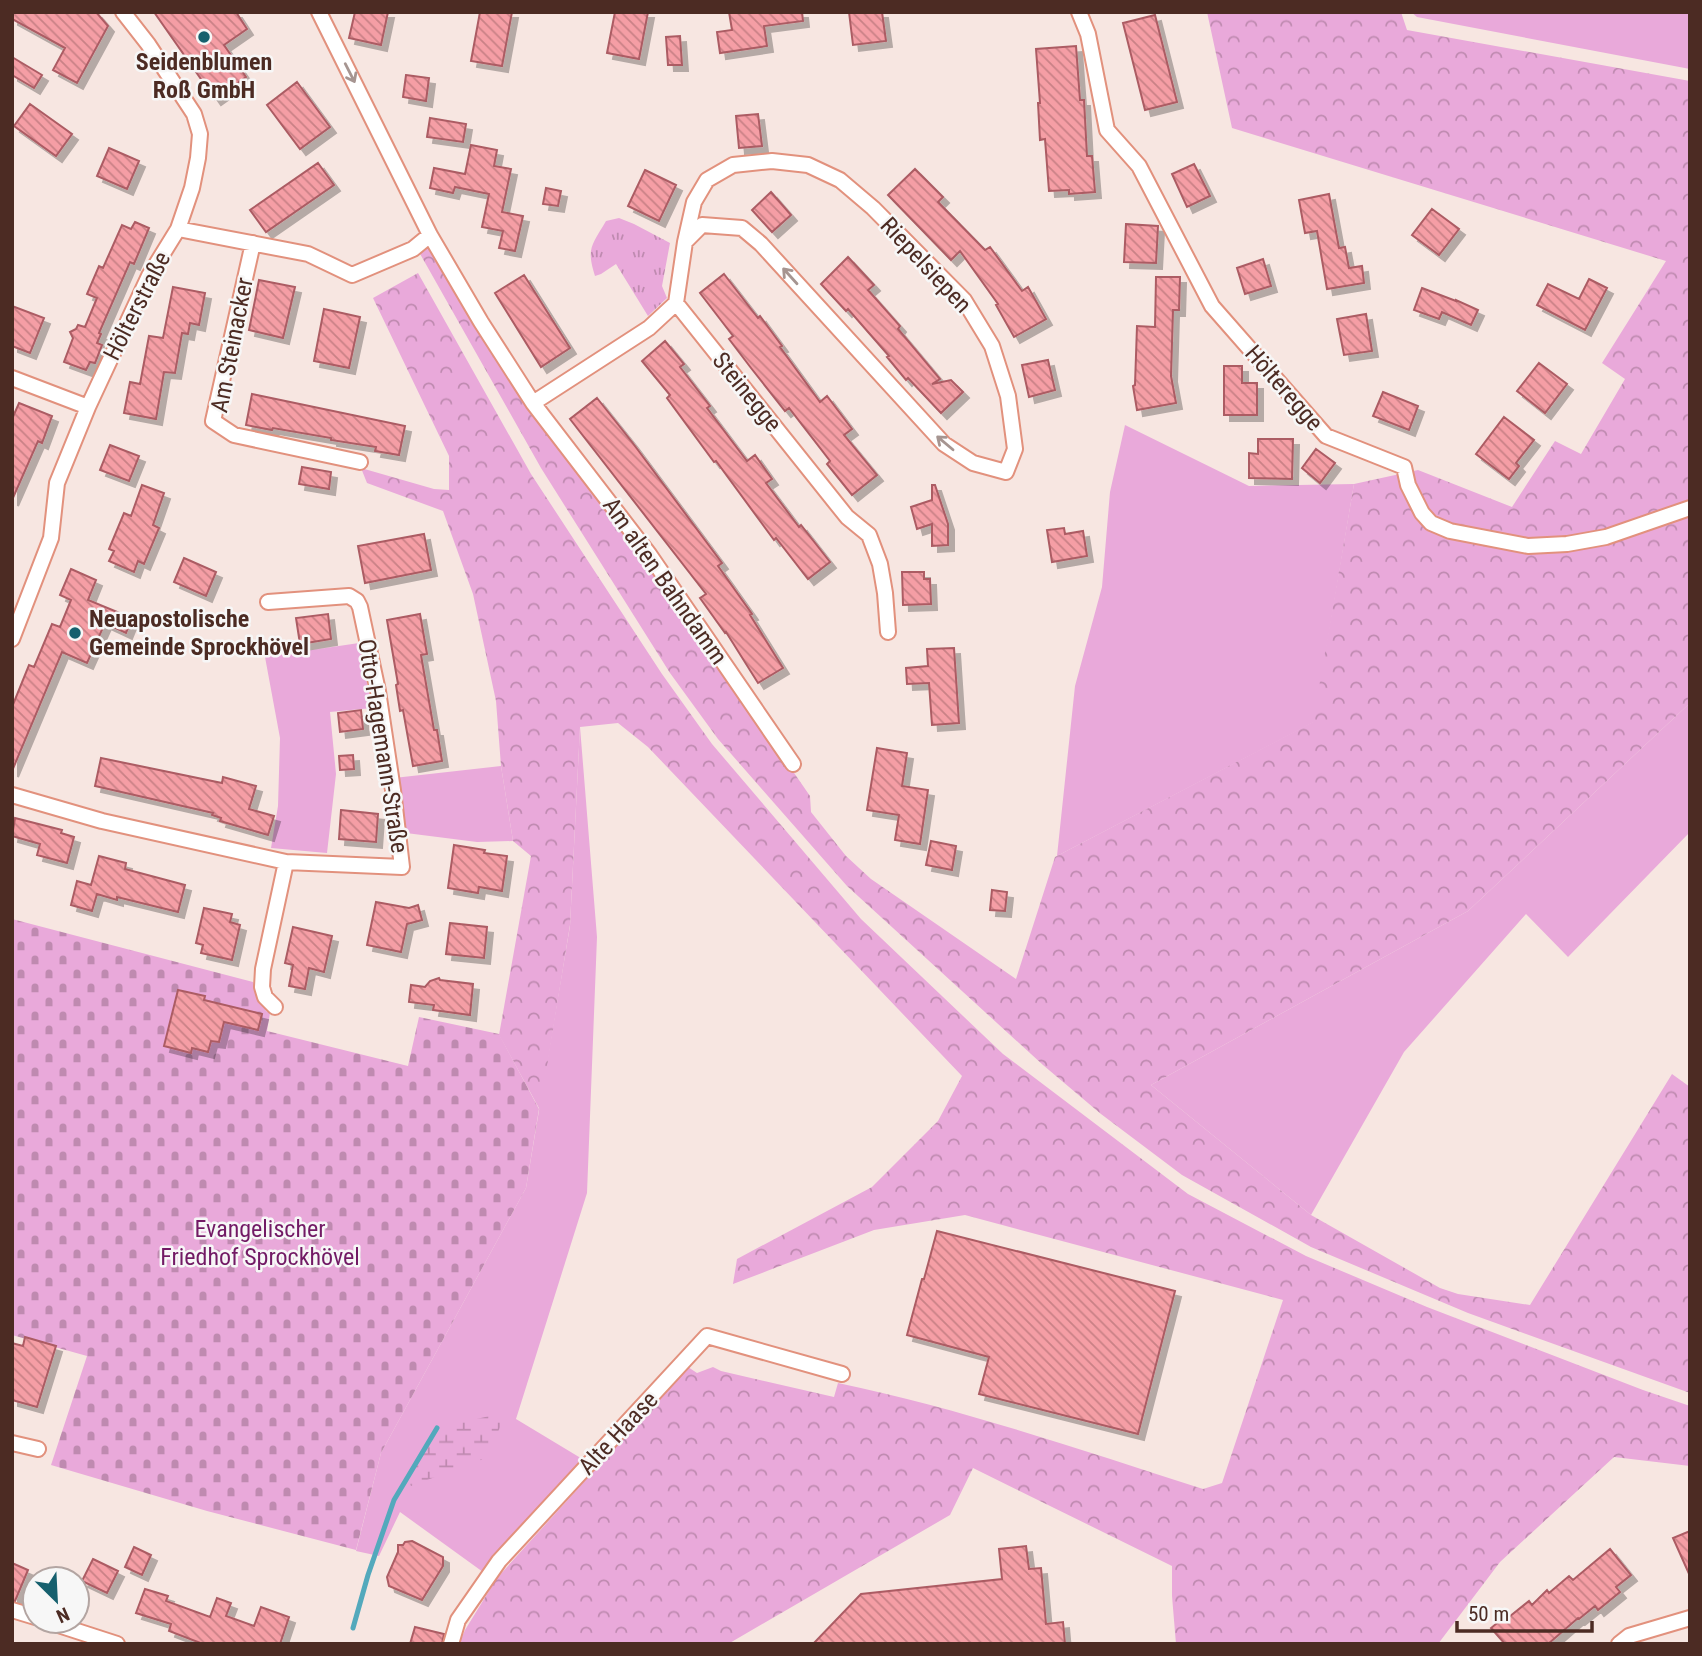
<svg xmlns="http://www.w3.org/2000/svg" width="1702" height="1656" viewBox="0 0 1702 1656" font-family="'Roboto Condensed',sans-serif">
<defs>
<pattern id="forest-crowns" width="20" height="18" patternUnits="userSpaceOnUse" patternTransform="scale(1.75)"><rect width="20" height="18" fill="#e9a9da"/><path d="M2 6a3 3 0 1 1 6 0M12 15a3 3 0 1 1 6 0" fill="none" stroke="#bf8ab0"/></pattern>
<pattern id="wetland-marsh" width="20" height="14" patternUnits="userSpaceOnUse" patternTransform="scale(1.75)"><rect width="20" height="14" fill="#e9a9da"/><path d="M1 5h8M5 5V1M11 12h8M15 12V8" fill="none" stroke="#bf8ab0"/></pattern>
<pattern id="cemetery-stones" width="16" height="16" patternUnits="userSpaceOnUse" patternTransform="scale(1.75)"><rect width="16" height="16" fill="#e9a9da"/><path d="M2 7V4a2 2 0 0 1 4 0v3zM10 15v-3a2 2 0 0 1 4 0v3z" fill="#bf8ab0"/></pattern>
<pattern id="park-tufts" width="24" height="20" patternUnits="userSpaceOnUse" patternTransform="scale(1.75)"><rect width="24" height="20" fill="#e9a9da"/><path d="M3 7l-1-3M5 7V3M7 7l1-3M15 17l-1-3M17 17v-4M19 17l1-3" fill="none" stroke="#bf8ab0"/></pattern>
<pattern id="building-back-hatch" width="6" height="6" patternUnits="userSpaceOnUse" patternTransform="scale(1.75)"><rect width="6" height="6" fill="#f59ea5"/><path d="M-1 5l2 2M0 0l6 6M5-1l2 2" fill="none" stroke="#c98186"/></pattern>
<filter id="shadow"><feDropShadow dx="6" dy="6" stdDeviation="0" flood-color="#0004"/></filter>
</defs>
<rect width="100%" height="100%" fill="#f7e6e1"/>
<path fill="#e9a9da" d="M1411,12H1690V69L1417,17Z
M1125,425L1249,486L1354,484L1314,722L1057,856L1075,686L1102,587L1110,492Z
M359,643L372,708L330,712L336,774L327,853L271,848L278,806L280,738L265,657Z
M1690,703V832L1568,957L1526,914L1404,1052L1311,1215L1151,1085L1468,911Z
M580,727L597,937L587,1193L516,1419L584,1460L483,1572L400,1512L379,1556L356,1551L381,1453L526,1188L570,926Z
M501,766L513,841L477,842L406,833L394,778Z"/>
<path fill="url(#forest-crowns)" d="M1207,12H1401L1407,30L1690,81V703L1468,911L1151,1085L1311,1215L1440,1288L1458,1294L1530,1305L1672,1074L1690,1087V1393L1468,1313L1311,1247L1182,1175L1101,1114L1043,1065L847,886L718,739L670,673L541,468L419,252L431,243L479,323L663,575L743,699L810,796L811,812L846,856L871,879L1016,979L1055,857L1313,722L1354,484L1418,470L1512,507L1555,441L1581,454L1625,379L1602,363L1666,261L1232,128Z
M418,273L531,474L662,674L712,744L861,919L1003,1054L1188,1194L1306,1256L1427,1307L1643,1390L1690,1406V1466L1614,1457L1500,1562L1438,1644H1176L1172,1596V1566L973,1468L950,1515L728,1644H459L465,1630L497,1578L688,1367L697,1373L713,1367L721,1371L834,1397L838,1383C962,1409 1082,1450 1203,1489L1222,1483L1283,1300L965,1215L874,1230L733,1284L737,1259L872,1187L938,1121L962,1076L648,747L618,723L580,727L570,925L540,1110L499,1035L531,856L513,841L501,766L496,701L473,594L443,511L367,483L361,468L434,489L449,490V456L373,298Z"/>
<path fill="url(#wetland-marsh)" d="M507,1412L486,1458L411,1486L406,1479L437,1428Z"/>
<path fill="url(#cemetery-stones)" d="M12,919L253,982L266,1011L270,1013L267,1031L408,1066L419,1017L499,1034L539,1109L526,1188L381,1453L356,1550L207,1511L51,1465L87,1356L12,1335Z"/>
<path fill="url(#park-tufts)" d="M619,218L634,224L670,243L662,286L667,298L648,316L616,264L601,274L595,276C586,248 592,245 606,221Z"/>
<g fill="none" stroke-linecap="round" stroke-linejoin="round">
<path stroke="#53a9bc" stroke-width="5" d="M353,1628L368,1575L394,1500L437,1428"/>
</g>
<path fill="url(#building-back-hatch)" stroke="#ac5c64" stroke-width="2" filter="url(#shadow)" d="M12,12H96L108,26L77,83L53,70L65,48L12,19Z
M154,12H236L247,29L224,45L246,77L215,99Z
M355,12H388L381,45L349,38Z
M480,12H512L502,66L471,61Z
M615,12H648L639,59L607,53Z
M729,12H802L803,21L764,26L767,46L720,53L717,32L732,30Z
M849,12H882L886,41L853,45Z
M1155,15L1177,102L1145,110L1123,23Z
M680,36L682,65H668L666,37Z
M1076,46L1080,100H1084L1087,156H1092L1095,192L1069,194V190L1049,191L1045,139L1040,140L1038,103H1040L1036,49Z
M12,57L42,75L34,88L12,75Z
M406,75L429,78L426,101L403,97Z
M297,82L330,127L300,149L267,105Z
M30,104L72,134L56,156L14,126Z
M758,114L762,146L739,148L736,116Z
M430,118L466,124L463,142L427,137Z
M471,145L497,150L494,166L511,169L502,212L523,216L515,251L499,248L503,231L482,227L489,194L455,187L453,193L430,188L434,168L465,174Z
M109,148L139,161L127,189L97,176Z
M318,163L334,185L266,232L250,210Z
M1194,164L1210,196L1187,207L1172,174Z
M915,169L943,197L938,202L985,250L990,247L1022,291L1028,287L1046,319L1014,337L996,305L998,304L960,251L951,260L888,195Z
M645,170L676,185L659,221L628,206Z
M546,188L561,191L558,206L543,204Z
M771,192L791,215L772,232L752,210Z
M1329,194L1339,248L1345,247L1349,268L1362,266L1364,283L1327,289L1317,231L1305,233L1299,200Z
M1432,209L1459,229L1439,255L1412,235Z
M135,222L149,228L134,264L130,262L99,333L101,334L97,343L102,345L95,363L90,362L86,370L64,362L73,338L70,332L76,329L78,325L85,327L97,298L87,294L99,266L103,268L122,225L131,229Z
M1126,224L1158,226L1156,263L1124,262Z
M848,257L874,285L868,290L900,326L898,329L940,379L932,384L951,380L963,392L941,413L908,378L906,380L887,357L889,356L848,309L846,311L821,284Z
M1263,259L1271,286L1245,294L1237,268Z
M724,274L758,318L760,316L782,346L780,347L820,402L827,396L852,429L844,435L877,475L852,495L827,464L830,461L789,408L785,411L751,368L729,339L733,336L700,293Z
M524,275L570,348L541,367L495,293Z
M1156,277H1180L1179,310H1173L1171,376L1176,403L1137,410L1133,386L1135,385L1137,326L1155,327Z
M1589,279L1607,288L1585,330L1537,305L1548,284L1579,299Z
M259,280L295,287L283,338L249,330Z
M173,287L205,293L199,325L190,323L188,334L182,333L175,373L164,372L156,419L124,413L130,382L140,384L149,336L163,338Z
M1422,288L1456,301V300L1478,310L1471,325L1442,312L1439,319L1414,310Z
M12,306L44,318L30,353L12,346Z
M324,309L360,317L349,368L314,361Z
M1366,314L1372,351L1344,355L1337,319Z
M665,341L684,364L680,367L710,406L707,408L747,461L755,455L772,479L766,483L799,527L801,525L830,562L808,579L776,538L774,540L716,461L714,462L667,398L670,395L642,361Z
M1048,360L1055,390L1029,397L1022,365Z
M1539,363L1567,384L1545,413L1517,391Z
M1224,366H1242V383H1257V415H1224Z
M1383,392L1418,406L1409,430L1373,416Z
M252,394L405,426L399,455L375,451L376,447L331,440V438L273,428L272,430L246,425Z
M597,398L632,442L722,563L718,566L752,614L750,615L783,668L758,683L726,632L725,633L700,598L706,594L570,419Z
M19,403L52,416L42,443L38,441L12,500V419Z
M1504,417L1534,440L1516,463L1519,466L1509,479L1476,454Z
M1258,439H1293L1292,479L1249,478V453L1258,454Z
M110,445L139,456L129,481L100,470Z
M1316,449L1335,463L1320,483L1302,468Z
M302,467L331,472L329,489L299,484Z
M142,485L164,493L153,525L159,528L144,564L138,561L134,572L109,561L114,551L109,549L124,513L131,516Z
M932,485H935L948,524V545L932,546V524L917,529L911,507L932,500Z
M1064,528L1065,534L1083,531L1087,556L1052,562L1047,530Z
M424,534L431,570L365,583L358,546Z
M184,558L216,572L206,596L174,582Z
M71,569L96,580L88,600L132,618L126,633L105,623L87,663L62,652L12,771V707L29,665L34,667L52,624L60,627L71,600L60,595Z
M902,572H924V579H930L931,604L903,605Z
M328,614L331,639L300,644L296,618Z
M420,614L427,654L421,655L434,730H437L442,761L413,766L403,710L400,711L396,685L398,684L387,620Z
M954,648L959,723L932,725L929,683L907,684L906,668L928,666L927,649Z
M361,710L363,729L340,732L338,713Z
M877,748L907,753L902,786L928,790L920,844L895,840L899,815L867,810Z
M353,755L354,769L340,770L339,756Z
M101,758L222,783L223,777L256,786L249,809L274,816L268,835L220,821L221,818L212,815L213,813L95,786Z
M341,810L378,814L376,842L339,839Z
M15,818L62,830L61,833L74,837L67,863L37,855L40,844L12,836Z
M931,841L956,846L952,870L926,865Z
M454,845L485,850L484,853L507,856L502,891L479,887L478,893L448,888Z
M99,856L126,863L125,869L185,885L178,912L117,897V900L97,894L92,911L71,905L77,881L91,885Z
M992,890L1007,892L1005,911L990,910Z
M376,902L409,908L418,905L422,920L407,924L401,952L367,945Z
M204,908L232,914L230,922L240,925L232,960L201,953L203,945L196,943Z
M450,923L487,927L484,958L446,954Z
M293,927L332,936L324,972L309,968L305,989L289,986L293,965L285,963Z
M439,978L440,980L473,984L470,1015L433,1010L434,1005L409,1002L411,985L425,987L430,981Z
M178,990L205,996L204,1000L262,1014L258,1030L224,1022L219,1042L211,1041L208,1052L192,1048L191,1053L164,1046Z
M937,1231L1175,1291L1138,1434L979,1394L989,1357L907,1335L922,1279H924Z
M25,1337L56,1346L37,1407L12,1400V1343L23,1346Z
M1690,1531V1576L1673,1538Z
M412,1541L443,1557V1566L422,1600L389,1586L387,1577L398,1552V1545H403L405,1542Z
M1026,1546L1029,1569L1041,1568L1046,1624L1063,1622L1065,1644H813L861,1594L1002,1579L999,1549Z
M134,1547L151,1555L142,1575L125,1567Z
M1610,1549L1631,1575L1616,1587L1620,1592L1598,1610L1595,1606L1579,1619L1578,1618L1548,1644H1505L1491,1628L1507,1615L1509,1617L1529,1601L1532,1605L1547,1590L1549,1593L1569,1576L1573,1580Z
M93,1559L118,1571L107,1593L82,1581Z
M12,1563L28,1570L15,1601H12Z
M145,1589L168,1596L166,1601L210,1617L217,1598L231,1603L226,1616L254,1626L261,1607L289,1617L280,1644H203L169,1631L171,1624L136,1613Z
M415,1627L444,1634L442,1644H410Z"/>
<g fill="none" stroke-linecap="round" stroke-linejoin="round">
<defs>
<path id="minor" d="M319,12L430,235L481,322L533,403L649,554L793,764
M1079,12L1088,34L1107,130L1139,166L1212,306L1326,436L1404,467L1408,485L1422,513L1431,523L1450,531L1528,546L1567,544L1606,537L1690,508
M178,229L308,254L352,275L413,249L430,235
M253,243L213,421L234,435L360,462
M676,303L685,242L694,202L707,180L733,165L772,161L808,165L840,180L873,208L964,300L992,346L1008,396L1015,449L1006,472L973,463L944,444L761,244L742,228L702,225L685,242
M12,378L88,407
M533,403L649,328L676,303L847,517L869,535L880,564L885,593L888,632
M12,639L51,538L57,483L88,407L149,276L178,229L192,188L198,158L200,134L194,114L148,44L123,12
M12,795L102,821L286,862L402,867L393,790L378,691L360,607L357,601L349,596L268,602
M275,1007L265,997L262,987L263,969L286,862
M12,1443L38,1449
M12,1610L35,1617
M46,1621L117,1644
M451,1644L458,1620L499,1561L707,1336L842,1374
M1619,1644L1629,1636L1690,1618"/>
</defs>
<use href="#minor" stroke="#e2917d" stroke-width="18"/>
<use href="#minor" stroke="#fff" stroke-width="14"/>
</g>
<defs><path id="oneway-shaft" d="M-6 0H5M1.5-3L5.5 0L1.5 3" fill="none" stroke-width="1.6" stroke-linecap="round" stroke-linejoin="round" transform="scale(1.75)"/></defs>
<g stroke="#a69591">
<use href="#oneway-shaft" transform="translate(350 73) rotate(63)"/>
<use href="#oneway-shaft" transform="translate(790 276) rotate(-132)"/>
<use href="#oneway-shaft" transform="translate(945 443) rotate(-140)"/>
</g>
<g fill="#16606e" stroke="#f7f7f7" stroke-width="2.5">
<circle cx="204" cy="37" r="7"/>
<circle cx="75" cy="633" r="7"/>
</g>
<g text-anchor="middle" stroke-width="5" stroke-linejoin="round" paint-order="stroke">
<g font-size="24" font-weight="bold" fill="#4c2b23" stroke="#f7f7f7">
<text x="204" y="70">Seidenblumen<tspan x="204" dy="28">Roß GmbH</tspan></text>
<text x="89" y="627" text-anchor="start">Neuapostolische<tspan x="89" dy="28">Gemeinde Sprockhövel</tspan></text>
</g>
<g font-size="24" fill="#4c2b23" stroke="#f7f7f7">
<text transform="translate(926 265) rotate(47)" y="8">Riepelsiepen</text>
<text transform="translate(137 306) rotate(-63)" y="8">Hölterstraße</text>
<text transform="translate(232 345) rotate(-79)" y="8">Am Steinacker</text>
<text transform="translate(1284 388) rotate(49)" y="8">Hölteregge</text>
<text transform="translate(747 392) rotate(51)" y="8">Steinegge</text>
<text transform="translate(665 581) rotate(55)" y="8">Am alten Bahndamm</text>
<text transform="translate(383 746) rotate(81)" y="8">Otto-Hagemann-Straße</text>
<text transform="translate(618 1433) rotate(-47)" y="8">Alte Haase</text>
</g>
<g font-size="24" fill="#721a65" stroke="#f7f7f7">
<text x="260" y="1237">Evangelischer<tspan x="260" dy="28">Friedhof Sprockhövel</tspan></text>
</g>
</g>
<rect width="1702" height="1656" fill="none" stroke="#4c2b23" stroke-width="28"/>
<g transform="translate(56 1600) rotate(156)"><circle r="33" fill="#f7f7f7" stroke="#b3a5a2" stroke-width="2"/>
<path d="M0-5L12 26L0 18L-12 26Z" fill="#16606e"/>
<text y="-10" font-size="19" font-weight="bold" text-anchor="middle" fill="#4c2b23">N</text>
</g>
<path d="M1457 1621v10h135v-10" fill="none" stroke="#4c2b23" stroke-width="3.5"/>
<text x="1468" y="1621" font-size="21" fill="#4c2b23" stroke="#f7f7f7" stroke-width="5" paint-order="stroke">50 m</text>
</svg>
